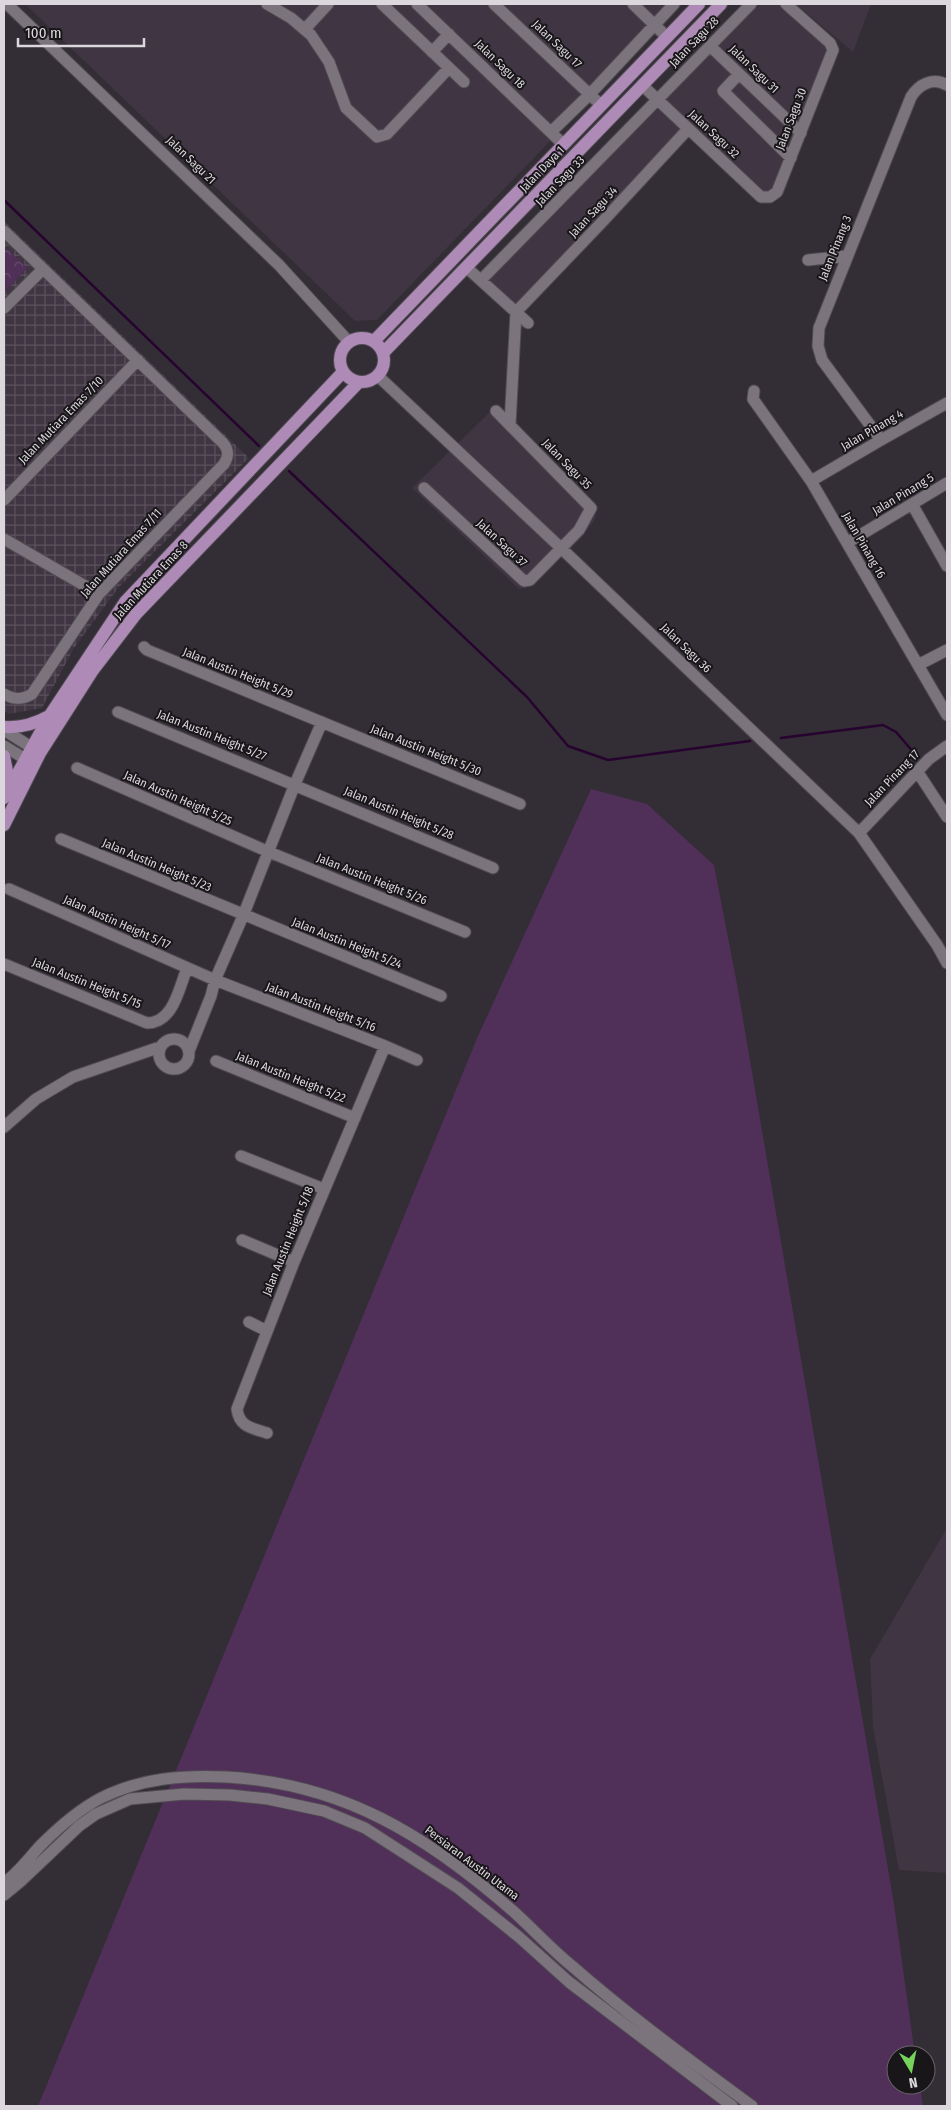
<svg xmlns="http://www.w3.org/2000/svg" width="951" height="2110" viewBox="0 0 951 2110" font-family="'Fira Sans Condensed',sans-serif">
<defs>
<pattern id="industrial-grid" width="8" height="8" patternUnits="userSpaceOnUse" patternTransform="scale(1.25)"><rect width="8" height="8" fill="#403542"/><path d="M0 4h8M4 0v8" fill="none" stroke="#5b525d"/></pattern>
<pattern id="forest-crowns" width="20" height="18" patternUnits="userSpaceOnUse" patternTransform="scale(1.25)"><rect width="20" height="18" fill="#502f59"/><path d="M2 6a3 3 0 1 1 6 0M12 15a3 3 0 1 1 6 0" fill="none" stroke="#694c70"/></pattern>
</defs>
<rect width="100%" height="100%" fill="#332d35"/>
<path fill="#403542" d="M25,4H683L377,320L355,321Z
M747,4H790L833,42L769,201L688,134L516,317L477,281Z
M796,4H871L853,52Z
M498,404L598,507L594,521L583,536L533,586L519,589L412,488Z
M947,1528V1873L899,1870L873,1727L870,1659Z"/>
<path fill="url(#industrial-grid)" d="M4,221L249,458L119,587L74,648L42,708L9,714L4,711V292L27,268L4,246Z"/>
<path fill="#502f59" d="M591,789L647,804L714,865L737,984L894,1904L915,2055H896V2085H920L923,2106H38L478,1036Z"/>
<path fill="url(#forest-crowns)" d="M4,246L27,268L4,292Z"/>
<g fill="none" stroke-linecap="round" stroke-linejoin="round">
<path stroke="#27032f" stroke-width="2.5" d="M4,200L259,446
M289,471L527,697L568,746L608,760L750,741
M781,738L883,725L896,732L915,754"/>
<defs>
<path id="minor" d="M7,4L279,265L349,342
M267,4L291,18L311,35L329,62L346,108L377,137L387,134L449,68
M382,4L464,82
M417,4L563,144
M494,4L601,105
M633,4L667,37
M305,29L328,4
M710,46L801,133
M432,52L449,34
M739,74L723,91L791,158
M642,85L761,197H770L777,192L833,50L830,43L786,4
M551,132L590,94L674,4
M4,231L223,443C229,450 229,456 224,464L99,594L32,694C22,700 14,700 4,694
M808,260L846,256
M466,267L528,323
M481,280L751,4
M4,308L43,269
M378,376L561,548L859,833L937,945L947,963
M754,391L753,399L811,481L947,715
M510,425L516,312L604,220L688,129
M881,440L822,360L818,346L819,328L911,97C919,84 933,77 947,85
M811,481L881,440L947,403
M424,488L524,581L530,580L579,530L591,508L496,411
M4,500L138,360
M912,504L947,566
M4,539L99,594
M847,543L947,483
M144,647L147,650L520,804
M918,665L947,650
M118,712L493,868
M4,730L39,752
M4,746L32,763
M77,768L269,852L465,932
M917,771L947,817
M859,833L929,759L947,746
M61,839L441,996
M9,889L215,980L385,1046L417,1060
M4,964L147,1023C173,1023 179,989 187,968
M159 1054a15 15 0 1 1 30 0a15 15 0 1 1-30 0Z
M189,1051L211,996L215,980L243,916L295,784L322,722
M216,1061L355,1118
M4,1127L36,1099L73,1077L160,1047
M241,1156L324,1189
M242,1240L294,1262
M249,1322L267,1331
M267,1433C252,1428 239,1427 237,1409L294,1262L385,1046
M4,1883C18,1873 29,1858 41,1845C58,1828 80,1809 101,1798C141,1778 183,1775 227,1777C344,1784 427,1836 513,1911C533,1929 551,1949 572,1966C629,2016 691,2061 752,2106
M4,1895L21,1881L79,1826L96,1814L130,1799L184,1794L230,1795L268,1799L324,1811L365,1828L458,1888L519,1937L569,1982L732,2106"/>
<path id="major" d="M340 360a22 22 0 1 1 44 0a22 22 0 1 1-44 0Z
M374,341L699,4
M383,353L721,4
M4,727C20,728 35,724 49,716
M4,756L10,787
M4,798L50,715L125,602L343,372
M4,825L40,753L93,670L136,614L359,382"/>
</defs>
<use href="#minor" stroke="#514b52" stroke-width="13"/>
<use href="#major" stroke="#514b52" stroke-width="14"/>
<use href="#minor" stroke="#7b747d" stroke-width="11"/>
<use href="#major" stroke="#ae8bb7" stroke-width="12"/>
</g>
<g text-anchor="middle" stroke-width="4" stroke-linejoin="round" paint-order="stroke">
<g font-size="12" fill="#dbd7dc" stroke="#19161a">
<text transform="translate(694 42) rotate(-46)" y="4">Jalan Sagu 28</text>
<text transform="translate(557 44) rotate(44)" y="4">Jalan Sagu 17</text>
<text transform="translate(500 64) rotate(44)" y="4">Jalan Sagu 18</text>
<text transform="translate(754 69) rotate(44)" y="4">Jalan Sagu 31</text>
<text transform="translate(791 119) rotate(-69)" y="4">Jalan Sagu 30</text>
<text transform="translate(714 134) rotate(43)" y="4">Jalan Sagu 32</text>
<text transform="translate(191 160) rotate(44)" y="4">Jalan Sagu 21</text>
<text transform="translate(542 169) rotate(-46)" y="4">Jalan Daya 1</text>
<text transform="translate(560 181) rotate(-46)" y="4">Jalan Sagu 33</text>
<text transform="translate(593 212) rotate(-47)" y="4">Jalan Sagu 34</text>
<text transform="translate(835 248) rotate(-68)" y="4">Jalan Pinang 3</text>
<text transform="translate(61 420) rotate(-46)" y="4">Jalan Mutiara Emas 7/10</text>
<text transform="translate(872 430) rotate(-30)" y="4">Jalan Pinang 4</text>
<text transform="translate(567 464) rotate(46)" y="4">Jalan Sagu 35</text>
<text transform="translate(903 494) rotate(-31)" y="4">Jalan Pinang 5</text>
<text transform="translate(502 543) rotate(43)" y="4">Jalan Sagu 37</text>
<text transform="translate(864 545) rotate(60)" y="4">Jalan Pinang 16</text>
<text transform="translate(121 553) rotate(-48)" y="4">Jalan Mutiara Emas 7/11</text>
<text transform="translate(151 580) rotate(-47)" y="4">Jalan Mutiara Emas 8</text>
<text transform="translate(686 648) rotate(44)" y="4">Jalan Sagu 36</text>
<text transform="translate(238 673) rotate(22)" y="4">Jalan Austin Height 5/29</text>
<text transform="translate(212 735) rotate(22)" y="4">Jalan Austin Height 5/27</text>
<text transform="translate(426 750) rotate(22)" y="4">Jalan Austin Height 5/30</text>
<text transform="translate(892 778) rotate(-46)" y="4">Jalan Pinang 17</text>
<text transform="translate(178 798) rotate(24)" y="4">Jalan Austin Height 5/25</text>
<text transform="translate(399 813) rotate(23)" y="4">Jalan Austin Height 5/28</text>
<text transform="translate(157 865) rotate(23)" y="4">Jalan Austin Height 5/23</text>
<text transform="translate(372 879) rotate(22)" y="4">Jalan Austin Height 5/26</text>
<text transform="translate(117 922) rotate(24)" y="4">Jalan Austin Height 5/17</text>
<text transform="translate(347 943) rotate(22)" y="4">Jalan Austin Height 5/24</text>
<text transform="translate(87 983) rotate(22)" y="4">Jalan Austin Height 5/15</text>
<text transform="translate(321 1007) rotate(21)" y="4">Jalan Austin Height 5/16</text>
<text transform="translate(291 1077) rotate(22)" y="4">Jalan Austin Height 5/22</text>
<text transform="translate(288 1241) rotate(-68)" y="4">Jalan Austin Height 5/18</text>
<text transform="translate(472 1863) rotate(37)" y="4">Persiaran Austin Utama</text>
</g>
</g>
<rect width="951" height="2110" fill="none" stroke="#dbd7dc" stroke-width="10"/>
<g transform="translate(911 2070) rotate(170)"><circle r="24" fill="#19161a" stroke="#676368"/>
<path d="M0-4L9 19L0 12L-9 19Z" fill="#75d25b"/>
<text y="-8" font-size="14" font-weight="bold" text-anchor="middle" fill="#dbd7dc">N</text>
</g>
<path d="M18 38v8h126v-8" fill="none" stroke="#dbd7dc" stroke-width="2.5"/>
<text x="25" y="38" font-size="15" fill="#dbd7dc" stroke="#19161a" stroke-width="4" paint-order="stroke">100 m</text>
</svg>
